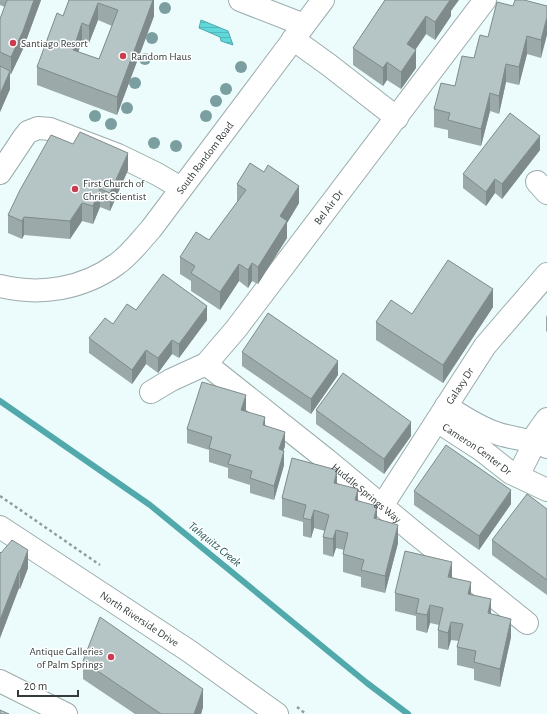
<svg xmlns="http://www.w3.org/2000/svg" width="547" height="714" viewBox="0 0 547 714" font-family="'Alegreya Sans',sans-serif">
<defs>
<pattern id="water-rules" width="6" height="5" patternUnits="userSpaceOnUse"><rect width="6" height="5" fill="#5ed8db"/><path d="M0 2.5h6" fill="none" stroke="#52babd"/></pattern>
</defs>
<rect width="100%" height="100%" fill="#ecfcfc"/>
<path fill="url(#water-rules)" stroke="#51a9ab" d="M201,20L228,31L233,45L221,41L220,37L199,28Z"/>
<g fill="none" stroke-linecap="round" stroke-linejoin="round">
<path stroke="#51a9ab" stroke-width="6" d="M0,401L150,505L367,683L408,714"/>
<defs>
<g id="minor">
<path d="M240,0L304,25"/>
<path d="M293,39L329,65L397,118"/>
<path d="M0,173L24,137L28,132L38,128L50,129L118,155L157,174L181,188"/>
<path d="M537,182L547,193"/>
<path id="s1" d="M0,286C40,296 83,289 117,264C130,255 140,241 151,229L323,0"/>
<path id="s2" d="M206,364L327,460L416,534L527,623"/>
<path id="s3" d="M151,392L171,380L206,364L236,329L485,0"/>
<path d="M446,406C462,416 478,427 496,433C512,439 531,439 547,447"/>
<path id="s4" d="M437,421L483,451L511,473L547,490"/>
<path d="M518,476L535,442L537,433L547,419"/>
<path id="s5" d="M382,506L485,346L547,274"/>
<path id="s6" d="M0,527L189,651L277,714"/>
<path d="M0,681L66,714"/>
</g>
</defs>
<use href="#minor" stroke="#9cabab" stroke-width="24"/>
<path stroke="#919d9d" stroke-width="2.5" stroke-dasharray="3 3" stroke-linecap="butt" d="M0,496L100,565
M297,707L306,714"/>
<use href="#minor" stroke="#fff" stroke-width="22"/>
</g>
<g fill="#7b9fa0">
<circle cx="165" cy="8" r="6"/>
<circle cx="152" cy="38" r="6"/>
<circle cx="145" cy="59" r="6"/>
<circle cx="241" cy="67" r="6"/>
<circle cx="135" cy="83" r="6"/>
<circle cx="226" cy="89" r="6"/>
<circle cx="216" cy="101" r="6"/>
<circle cx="127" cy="108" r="6"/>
<circle cx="95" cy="116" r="6"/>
<circle cx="206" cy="116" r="6"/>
<circle cx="111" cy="124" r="6"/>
<circle cx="154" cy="143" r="6"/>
<circle cx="176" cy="146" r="6"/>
</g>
<path fill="#9ca9a9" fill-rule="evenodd" d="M0,0H41L23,49L11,74H10V89L0,112V19L5,7L0,5Z
M69,0H154V16L117,115L37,85V67L63,16ZM98,20L112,26L99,59L78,52L82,41L89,43Z
M385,0L451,11V16L435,40L426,34L415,50L416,68L401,89L387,80L383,86L353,65V48Z
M513,6H547L541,58L527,54L519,85L506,82L499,114L490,111L481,146L448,138V130L434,127V109L455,86L488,37Z
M540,150L502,199L495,193L486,206L463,188V174Z
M128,170L110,211L100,207L93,224L82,221L70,239L24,235L22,239L8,233V215Z
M237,184L299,203L287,223V238L258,284L252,281L248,288L239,281L220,310L191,291V281L180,274V257L209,240L237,202Z
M493,307L443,383L376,340V322L412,314Z
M136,310L207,320L179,358L172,354L158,373L146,364L132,384L89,353V338L113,324Z
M547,315V332L546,331V317Z
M242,352L338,375L311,414L242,366Z
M246,409L245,411L265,426L285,446L283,451L284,465L274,500L250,493V485L228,478V468L209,462V450L187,443V429Z
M316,410L411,436L384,474L316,424Z
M337,484L358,501L377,519L398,543L385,593L361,587V577L343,572V554L344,550L336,548L333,557L323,554V537L325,531L314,528L311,538L303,536V522L282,516V498Z
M414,491L511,504L479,550L414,505Z
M547,509V595L492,555V540Z
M0,552L28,568L20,589L19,588L0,638Z
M452,577L471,594L491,614L511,637L500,687L474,680V669L457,665V647L459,641L451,640L448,650L438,648V630L439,625L430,623L427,633L416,630V616L395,611V593Z
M83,661L203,707L201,714H135L83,679Z"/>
<path fill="#7f8a8a" d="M34,0H41L23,49L11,74V57Z
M153,0H154V16L117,115V97Z
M450,0H459L451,11V16L435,40V22Z
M98,3V20L89,43V26Z
M426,16V34L407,62V44Z
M547,17V35L541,58V40Z
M82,23V41L73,68V50Z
M527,36V54L519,85V67Z
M416,50V68L401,89V72Z
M387,62V80L383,86V68Z
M506,64V82L499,114V96Z
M10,71V89L0,112V94Z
M490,93V111L481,146V129Z
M540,136V150L502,199V184Z
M128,153V170L110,211V193Z
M495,179V193L486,206V192Z
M299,186V203L287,223V238L258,284V267L280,216Z
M100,189V207L93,224V206Z
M82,203V221L70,239V221Z
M24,217V235L22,239V221Z
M252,263V281L248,288V270Z
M239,264V281L220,310V292Z
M493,289V307L443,383V365Z
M207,306V320L179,358V344Z
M172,340V354L158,373V358Z
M146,350V364L132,384V370Z
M338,361V375L311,414V399Z
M246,395V409L241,424V410Z
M265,417V431L263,425Z
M411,422V436L384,474V459Z
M285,432V446L279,463V449Z
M284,451V465L274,500V486Z
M337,470V488L334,483Z
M358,489V507L355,500Z
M511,490V504L479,550V536Z
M377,506V524L374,518Z
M314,510V528L311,538V520Z
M398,525V543L385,593V576Z
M336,530V548L333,557V539Z
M28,550V568L20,589V571Z
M452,562V579L448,577Z
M19,571V588L0,638V620Z
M471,582V600L468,594Z
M491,599V617L488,613Z
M430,605V623L427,633V615Z
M511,619V637L500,687V669Z
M451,622V640L448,650V633Z
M203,689V707L201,714H194Z"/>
<path fill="#b5c5c5" stroke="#7f8a8a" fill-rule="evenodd" d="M7,0H34L23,31L11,57L0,52V19Z
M69,0H153L117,97L37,67L57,13L63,16ZM98,3L118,10L99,59L73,50L82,23L89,26Z
M385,0H450L435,22L426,16L407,44L416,50L401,72L387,62L383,68L353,48Z
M515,0H524L547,6V17L541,40L527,36L519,67L506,64L499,96L490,93L481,129L448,120L450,113L434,109L441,83L455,86L462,56L474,58L480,35L488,37L497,2L513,6Z
M0,66L10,71L0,94Z
M510,113L540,136L502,184L495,179L486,192L463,174Z
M80,132L128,153L110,193L100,189L93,206L82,203L70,221L24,217L22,221L8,215L20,190L51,135L73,144Z
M250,163L264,172L268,165L299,186L280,216L287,221L258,267L252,263L248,270L239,264L220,292L191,273L195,266L180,257L196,232L209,240L246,190L237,184Z
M448,260L493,289L443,365L376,322L391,300L412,314Z
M163,274L207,306L179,344L172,340L158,358L146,350L132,370L89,338L105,318L113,324L127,304L136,310Z
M268,313L338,361L311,399L242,352Z
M343,373L411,422L384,459L316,410Z
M202,382L246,395L241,410L265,417L263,425L285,432L279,449L284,451L274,486L250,478L252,471L228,464L231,455L209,448L212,437L187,429Z
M446,445L511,490L479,536L414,491Z
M292,458L337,470L334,483L358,489L355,500L377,506L374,518L398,525L385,576L361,570L364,560L343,554L348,533L336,530L333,539L323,537L329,515L314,510L311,520L303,518L306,505L282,498Z
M527,494L547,509V580L492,540Z
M12,540L28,550L20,571H19L0,620V552L1,553Z
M405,551L452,562L448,577L471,582L468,594L491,599L488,613L511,619L500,669L474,662L476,651L457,647L463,624L451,622L448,633L438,630L443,608L430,605L427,615L416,613L419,599L395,593Z
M100,617L203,689L194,714H161L83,661Z
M0,710L9,714H0Z"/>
<g fill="#cc3c51" stroke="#fff" stroke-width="1.5">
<circle cx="13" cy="43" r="4"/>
<circle cx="123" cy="56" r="4"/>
<circle cx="75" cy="189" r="4"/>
<circle cx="111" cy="657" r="4"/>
</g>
<g text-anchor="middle" stroke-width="3" stroke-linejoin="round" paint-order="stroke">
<g font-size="11" fill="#343b3b" stroke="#fff" text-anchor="start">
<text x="21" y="47">Santiago Resort</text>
<text x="131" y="60">Random Haus</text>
<text x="83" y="187">First Church of<tspan x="83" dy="13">Christ Scientist</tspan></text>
<text x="103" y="655" text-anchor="end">Antique Galleries<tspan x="103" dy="13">of Palm Springs</tspan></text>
</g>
<g font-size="11" fill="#343b3b" stroke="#fff">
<text dy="4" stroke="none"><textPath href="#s1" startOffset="261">South Random Road</textPath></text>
<text dy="4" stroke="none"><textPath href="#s3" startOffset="261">Bel Air Dr</textPath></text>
<text dy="4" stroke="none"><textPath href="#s5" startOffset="143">Galaxy Dr</textPath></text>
<text dy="4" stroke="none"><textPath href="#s4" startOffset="49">Cameron Center Dr</textPath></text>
<text dy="4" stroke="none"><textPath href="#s2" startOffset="206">Huddle Springs Way</textPath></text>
<text dy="4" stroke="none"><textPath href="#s6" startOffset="167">North Riverside Drive</textPath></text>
</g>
<g font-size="12" font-style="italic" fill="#265a5b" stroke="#fff">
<text transform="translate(215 544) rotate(39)" y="4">Tahquitz Creek</text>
</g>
</g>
<path d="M18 690v6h60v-6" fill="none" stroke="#343b3b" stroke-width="2"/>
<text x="24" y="690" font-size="12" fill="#343b3b" stroke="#ffffff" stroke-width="3" paint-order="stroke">20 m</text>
</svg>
